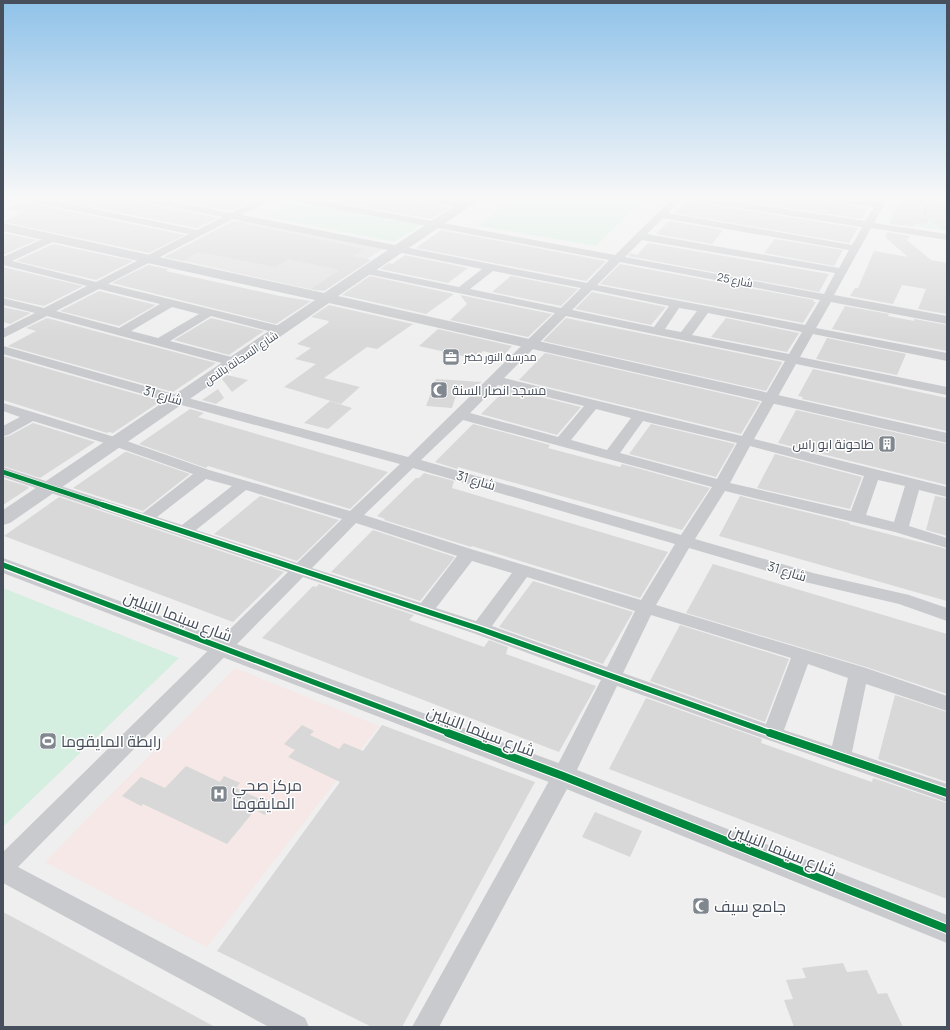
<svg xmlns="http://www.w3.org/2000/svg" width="950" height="1030" viewBox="0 0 950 1030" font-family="Manrope,Cairo,sans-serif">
<rect width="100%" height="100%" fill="#efefef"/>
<path fill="#e1e0e1" d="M243,219L384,248L318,291L170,258Z"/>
<path fill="#f5e8e6" d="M235,668L379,726L207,947L45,862Z"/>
<path fill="#d4eee0" d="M514,197H645L596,246L476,226Z
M900,197H947V231L887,222Z
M299,200L423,224L394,242L267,217Z
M3,588L179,658L5,825L3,824Z"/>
<path fill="#d8d8d9" d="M41,197H130L136,201L218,218L197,228Z
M155,197H257L231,211Z
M341,197H411L417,201L450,208L431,219L341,203Z
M713,197H817L823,201L868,208L862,219Z
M903,197H912L922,207V215L924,217L928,215L929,206L924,200L947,203V232L929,219L927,224L916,223L914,227L890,224Z
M687,200L689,201L858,228L849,243L674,213Z
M24,202L185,235L149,253L3,222L24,212L8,208Z
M233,221L364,249L353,256L371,260L324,291L311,289L340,270L289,259L276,267L198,252L183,261L164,257Z
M669,221L723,230L712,244L656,234Z
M441,230L595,259L606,261L586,281L416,248Z
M887,232L910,236L907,240L931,260L947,263V314L918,309L926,289L902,285L893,304L850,296L855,288H858L874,251L908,257L885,237Z
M3,233L37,240L3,255Z
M775,239L843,250L834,266L764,253Z
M648,243L829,274L819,292L628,256L631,253L637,255Z
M53,244L133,261L96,280L16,261Z
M405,255L468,268L448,283L380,269L389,263L392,264Z
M620,264L814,300L813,302H816L803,323L600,284Z
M148,265L168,269L166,271L280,296L311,301L276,324L112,283Z
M3,267L83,286L44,306L3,297Z
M370,276L454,294L426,314L342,295Z
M511,276L578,289L561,306L492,292Z
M99,291L156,305L119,326L60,311Z
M592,292L666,307L651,325L575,309Z
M460,295L552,314L528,337L450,320L467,304Z
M329,305L413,324L377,349L367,347L324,378L360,387L341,404L284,387L316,364L295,359L311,348L297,344L328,323L329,321L311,317Z
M845,306L889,314L888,316L914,321V319L947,325V351L832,329Z
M3,307L31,313L10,324L3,322Z
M47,318L110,335L216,363L173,392L8,346L36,331L26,328Z
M211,318L264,331L229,355L174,340Z
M566,318L782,362V363L766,391L543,341Z
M726,318L799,333L787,352L711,337Z
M438,329L512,346L503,356L483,351L476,359L419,346Z
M827,338L906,354L897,375L816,359Z
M545,353L760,402L741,434L519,380Z
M3,356L161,401L113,433L109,432L107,433L3,400Z
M813,369L947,398V431L802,399L803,397L798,396Z
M227,375L248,380L232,392L222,379Z
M436,379L482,382L463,392L461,396L456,395L452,408L426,406Z
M218,389L224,398L216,404L202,400Z
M506,389H510L581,407L557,435L481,414Z
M330,401L352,408L328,429L304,423Z
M190,409L204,413L198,417L388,472L350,509L208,466L206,468L139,444Z
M796,410L947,444V485L778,443Z
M33,423L95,442L40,478L3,466V437L9,436Z
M473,424L550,445L548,448L597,461L620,467L622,464L710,488L682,530L458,467L457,469L435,462Z
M651,424L735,444L716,477L629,454Z
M125,452H127L190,474L143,511L73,488Z
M775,454L862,477L850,509L757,488Z
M424,473L454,481L452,488L668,552L640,598L472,546L471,547L384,520L385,519L377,516L416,478H419Z
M3,479L27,486L29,488L3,505Z
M260,496L339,520L297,561L214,534Z
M740,496L850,523L849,524L947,549V601L719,536Z
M935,496L947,498V536L926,530Z
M59,497L284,572L233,622L4,536Z
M373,530L455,557L420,601L331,572Z
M713,564L947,634V694L866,667L686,613Z
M533,581L633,612L603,664L499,627Z
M319,584L414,615L409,620L484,647L489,640L508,647L506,654L596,686L559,752L262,638L313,586L316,587Z
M680,625L789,659L765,722L650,681Z
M895,695L947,712V782L878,759Z
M646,698L762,739L761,743L840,771L872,782L873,778L947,803V899L609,769Z
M302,725L314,731L310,735L339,749L344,743L363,751L382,725L535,782L402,1027H372L217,951L340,782L288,757L295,750L284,744Z
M186,766L220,782L224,776L240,783L236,788L262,800L264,798L275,803L265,815L255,810L227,844L143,804L141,806L122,796L141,777L165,788Z
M595,812L642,831L630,857L582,837Z
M3,912L37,930L215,1027H3Z
M843,963L847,972L867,970L878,994L887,993L903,1027H794L784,1000L793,999L786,980L806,978L802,968Z"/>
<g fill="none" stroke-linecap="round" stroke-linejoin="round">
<path fill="#c9cacd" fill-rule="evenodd" d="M913,197H927L947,200V202L920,198L928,206L927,215L925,216L923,215L924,206Z"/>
<path fill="#c9cacd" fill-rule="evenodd" d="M19,197H35L197,230L223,217L136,200L131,197H149L231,213L262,197H273L272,199L242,215L587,283L609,260L288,200L283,197H302L615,255L674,197H684L668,213L852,245L862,227L689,200L684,197H705L865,221L874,207L823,200L818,197H841L877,202L880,197H888L874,223L947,234V240L871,228L834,295L947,316V324L831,302L816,328L947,353V361L813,334L800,357L947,387V395L796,364L754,439L947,487V497L919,490L909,526L947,538V548L895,532L725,491L695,539L813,573L909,595L947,608V621L899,604L805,582L689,548L656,605L866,668L947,696V711L866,684L852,752L947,784V802L737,729L617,686L574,776L439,1027H412L554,772L601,680L473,633L303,577L18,867L305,1018L309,1027H269L3,883V852L288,572L3,477V467L143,513L193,474L111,445L33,421L8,435L3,436V426L20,417L3,411V403L121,439L209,470L350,511L400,464L174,403L3,354V346L184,397L408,457L555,313L367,274L362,271L367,268L459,287L482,269L233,219L108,284L284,327L286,330L284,333L280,334L211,316L170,341L239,359L240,362L239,365H229L47,316L3,338V329L35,313L3,305V298L44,308L87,286L3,265V257L49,236H57L58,238L57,240L12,261L96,282L189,234L23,200ZM663,218L849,250L839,268L647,234ZM642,240L835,273L824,294L625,257ZM620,262L820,300L805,325L597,285ZM493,271L581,288L561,308L470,289ZM99,289L160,304L119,328L56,311ZM592,290L669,306L654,327L572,310ZM172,307L199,314L158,338L131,331ZM679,308L697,311L681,332L665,329ZM708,313L802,332L789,354L692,335ZM566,316L785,361L742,436L504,378ZM498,385L584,406L558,437L470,413ZM596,409L631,418L607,450L571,440ZM463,420L712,487L681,535L421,460ZM643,421L737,443L717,479L620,453ZM750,446L864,476L851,511L730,483ZM413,468L675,544L641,600L474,550L364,515ZM206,479L232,486L182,525L157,517ZM878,480L905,486L894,522L866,515ZM246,490L342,519L297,563L196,530ZM356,523L457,556L421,603L312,568ZM472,561L512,573L476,621L436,608ZM527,577L635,611L607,667L492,626ZM651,615L791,658L766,724L623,673ZM808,664L848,678L832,746L784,730Z
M412,197H431L465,203L470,206L465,209L417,200Z"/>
<path fill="#c9cacd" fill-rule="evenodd" d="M3,197H12L10,199L3,201Z
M470,197H484L338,296L947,433V443L329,303L10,523L3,525V510L315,300L3,231V223L324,293L431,221Z
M3,558L572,768L947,915V943L554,784L3,573Z"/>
<defs>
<path id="cycleway-far2" d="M3,472L106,506"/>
<path id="cycleway-far1" d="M103,505L480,629L773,734
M3,565L451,734"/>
<path id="cycleway" d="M448,733L563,776L947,929
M770,733L947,793"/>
</defs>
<use href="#cycleway-far2" stroke="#fff" stroke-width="6"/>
<use href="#cycleway-far1" stroke="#fff" stroke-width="8"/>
<use href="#cycleway" stroke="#fff" stroke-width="10"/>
<use href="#cycleway-far2" stroke="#00873e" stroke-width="4.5"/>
<use href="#cycleway-far1" stroke="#00873e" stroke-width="5.5"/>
<use href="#cycleway" stroke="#00873e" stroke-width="8"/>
</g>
<linearGradient id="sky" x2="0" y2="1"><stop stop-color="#8fc2e9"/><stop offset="0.58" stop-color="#f8f8f8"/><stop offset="1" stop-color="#f8f8f8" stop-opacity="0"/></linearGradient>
<rect width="950" height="341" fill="url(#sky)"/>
<defs>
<symbol id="office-square" viewBox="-11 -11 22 22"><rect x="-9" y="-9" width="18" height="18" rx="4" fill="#81878f" stroke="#fff"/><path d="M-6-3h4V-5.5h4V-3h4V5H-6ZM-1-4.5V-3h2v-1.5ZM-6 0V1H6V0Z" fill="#fff"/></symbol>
<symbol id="mosque-square" viewBox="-11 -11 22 22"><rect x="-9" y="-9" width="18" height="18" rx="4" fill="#81878f" stroke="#fff"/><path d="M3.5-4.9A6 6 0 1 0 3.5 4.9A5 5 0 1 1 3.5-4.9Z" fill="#fff"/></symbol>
<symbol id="building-square" viewBox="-11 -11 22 22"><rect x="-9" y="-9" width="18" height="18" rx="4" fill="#81878f" stroke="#fff"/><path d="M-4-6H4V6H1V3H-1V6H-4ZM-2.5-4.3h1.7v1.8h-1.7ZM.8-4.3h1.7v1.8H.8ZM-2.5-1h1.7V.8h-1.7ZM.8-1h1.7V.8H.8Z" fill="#fff"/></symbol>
<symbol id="stadium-square" viewBox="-11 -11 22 22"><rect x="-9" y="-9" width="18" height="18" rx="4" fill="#81878f" stroke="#fff"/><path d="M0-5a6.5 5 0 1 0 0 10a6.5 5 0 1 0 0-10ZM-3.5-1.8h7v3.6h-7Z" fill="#fff"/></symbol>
<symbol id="hospital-square" viewBox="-11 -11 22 22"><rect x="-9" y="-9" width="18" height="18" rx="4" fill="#81878f" stroke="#fff"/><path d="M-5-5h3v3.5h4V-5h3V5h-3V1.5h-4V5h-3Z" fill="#fff"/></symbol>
</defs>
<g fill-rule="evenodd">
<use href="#office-square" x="441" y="347" width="20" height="20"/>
<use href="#mosque-square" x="429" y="380" width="20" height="20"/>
<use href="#building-square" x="877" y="434" width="20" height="20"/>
<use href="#stadium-square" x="38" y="731" width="20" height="20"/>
<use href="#hospital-square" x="209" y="784" width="20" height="20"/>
<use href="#mosque-square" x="691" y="896" width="20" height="20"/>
</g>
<g text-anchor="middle" stroke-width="3" stroke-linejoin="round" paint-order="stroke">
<g font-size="11" fill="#464f5b" stroke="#fff">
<text transform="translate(735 280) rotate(11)" y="4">شارع 25</text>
<text transform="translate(241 358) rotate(-34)" y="4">شارع السجانة بالنص</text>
</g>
<g font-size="11" fill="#464f5b" stroke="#fff" text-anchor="start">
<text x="464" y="361">مدرسة النور خضر</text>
</g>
<g font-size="13" fill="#464f5b" stroke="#fff" text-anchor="start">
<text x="452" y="395">مسجد انصار السنة</text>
<text x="874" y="449" text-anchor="end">طاحونة ابو راس</text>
</g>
<g font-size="13" fill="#464f5b" stroke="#fff">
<text transform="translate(163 395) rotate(16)" y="5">شارع 31</text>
<text transform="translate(476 480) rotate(16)" y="5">شارع 31</text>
<text transform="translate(787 571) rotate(17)" y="5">شارع 31</text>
</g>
<g font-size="16" fill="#464f5b" stroke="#fff">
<text transform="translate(178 616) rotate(21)" y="6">شارع سينما النيلين</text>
<text transform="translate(481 731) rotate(21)" y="6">شارع سينما النيلين</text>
<text transform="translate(783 850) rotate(22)" y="6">شارع سينما النيلين</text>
</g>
<g font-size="16" fill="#464f5b" stroke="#fff" text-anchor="start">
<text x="61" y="747">رابطة المايقوما</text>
<text x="232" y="791">مركز صحي<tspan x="232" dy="18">المايقوما</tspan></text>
<text x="714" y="912">جامع سيف</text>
</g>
</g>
<rect width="950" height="1030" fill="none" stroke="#464f5b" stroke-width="8"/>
</svg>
